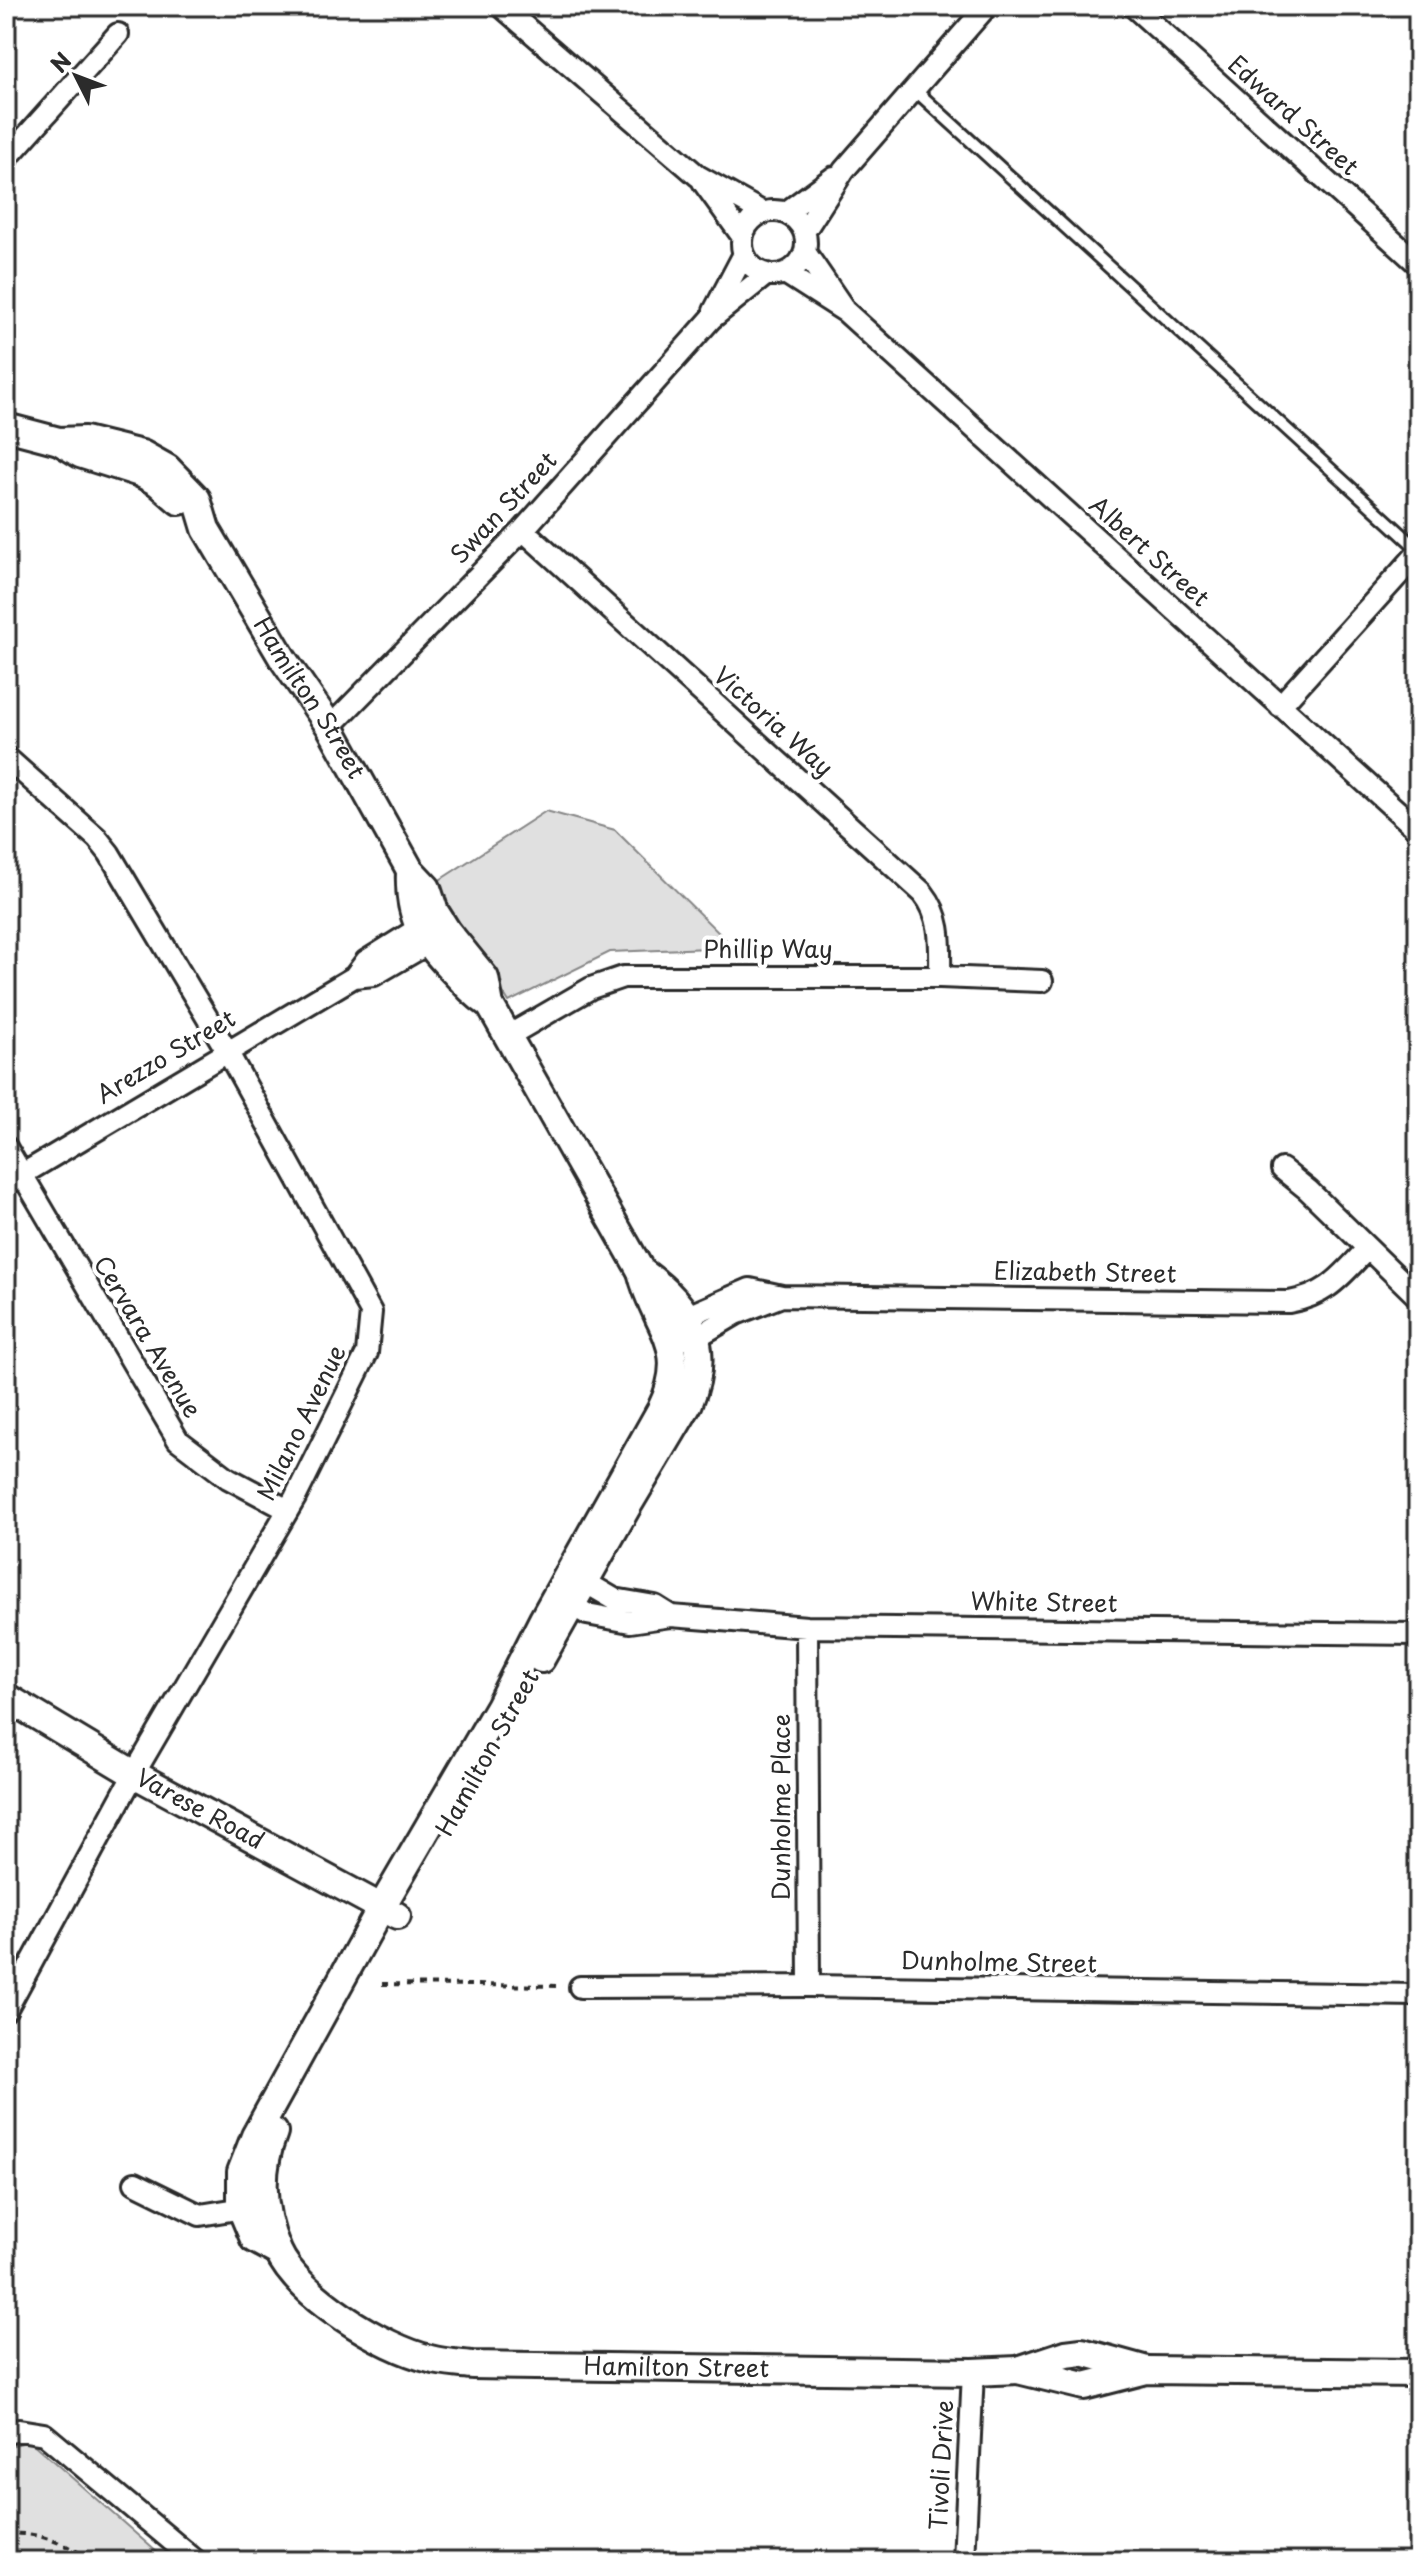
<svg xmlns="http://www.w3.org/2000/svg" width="1424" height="2567" viewBox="0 0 1424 2567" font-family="'Playpen Sans',sans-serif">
<rect width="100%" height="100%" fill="#fff"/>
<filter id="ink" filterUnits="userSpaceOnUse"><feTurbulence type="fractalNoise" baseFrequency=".0125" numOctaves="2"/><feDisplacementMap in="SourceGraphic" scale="16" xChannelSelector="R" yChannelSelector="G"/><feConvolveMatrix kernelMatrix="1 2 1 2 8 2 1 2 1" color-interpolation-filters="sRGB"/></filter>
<g filter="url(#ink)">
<path fill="#e0e0e0" stroke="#868686" stroke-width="2" d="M546,811L615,830L733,947L610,952L509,1002L435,883Z
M30,2441L167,2561H6V2447Z"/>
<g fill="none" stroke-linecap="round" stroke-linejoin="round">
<defs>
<path id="service" d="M915,90L1418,549"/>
<path id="minor" d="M501,6L698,176L764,213
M1133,6L1418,264
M6,159L118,34
M703,182L742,236
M742 243a32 32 0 1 1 64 0a32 32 0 1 1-64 0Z
M785,213L834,177
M804,232L844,170L987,6
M805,252L842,306
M785,273L846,312L1418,830
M714,311L744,254
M523,530L923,893C943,918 940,946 940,977
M1280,706L1418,553
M330,727L523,530L711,319L767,274
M6,757L97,838L109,853L227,1051L371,1312L367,1353L295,1498L134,1774L6,2010
M354,977L366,961L430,921
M508,1036L591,988L623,977H940L1042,981
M6,1147L178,1440L228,1478L288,1510
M1282,1169L1308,1190L1418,1297
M6,1184L354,977L374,975L441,936
M674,1322L750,1289L782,1296L1289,1302C1328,1295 1341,1276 1367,1249
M684,1338L697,1337L736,1314L782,1296
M573,1575L614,1599L655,1606L671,1616
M560,1598L587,1614L630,1622L671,1616L807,1627L1418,1634
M807,1627L809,1986
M580,1987L809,1986L1418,1995
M135,2183L200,2215L256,2206
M6,2433L19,2430L44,2434L196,2561
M964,2561L973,2372"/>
<g id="tertiary">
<path d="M6,427L59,441L80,454L140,473L157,482L179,501"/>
<path id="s1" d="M59,441L85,440L142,454L167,468L197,499L206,529L283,659L330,727L410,870L427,888L435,912L447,931L485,978L490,1005L641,1271C654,1328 692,1345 661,1409L543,1619L499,1706L381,1908L255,2136L241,2172V2208L254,2239L278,2252"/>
<path d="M410,870C408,918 421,937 453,971C465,984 475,995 490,1005"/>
<path d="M541,1659L627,1507L689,1403C713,1345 690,1305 641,1271"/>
<path id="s2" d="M6,1697L134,1774L397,1916"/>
<path id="s3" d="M274,2132C258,2172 261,2211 278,2251C298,2296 383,2348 430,2359C443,2363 458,2363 472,2365L973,2372L1018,2370L1066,2354L1082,2352L1147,2370"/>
<path d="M1018,2370L1084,2386L1147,2370L1418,2373"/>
</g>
</defs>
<use href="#service" stroke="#2b2b2b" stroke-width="16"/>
<use href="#minor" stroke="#2b2b2b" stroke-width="26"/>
<use href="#tertiary" stroke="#2b2b2b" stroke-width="32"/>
<path stroke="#2b2b2b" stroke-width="4" stroke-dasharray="6 6" stroke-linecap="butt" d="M382,1984L562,1986
M6,2535C34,2529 69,2545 92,2561"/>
<use href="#service" stroke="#fff" stroke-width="10"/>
<use href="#minor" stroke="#fff" stroke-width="20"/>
<use href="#tertiary" stroke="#fff" stroke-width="26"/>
</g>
</g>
<g text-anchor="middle" stroke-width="8" stroke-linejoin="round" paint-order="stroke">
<g font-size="24" fill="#2b2b2b" stroke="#fff">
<text transform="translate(1293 116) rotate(42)" y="8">Edward Street</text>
<text transform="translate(504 508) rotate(-47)" y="8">Swan Street</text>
<text transform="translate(1149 552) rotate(42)" y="8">Albert Street</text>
<text dy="8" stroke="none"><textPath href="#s1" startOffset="386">Hamilton Street</textPath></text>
<text transform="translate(773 722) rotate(42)" y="8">Victoria Way</text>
<text x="768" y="958">Phillip Way</text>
<text transform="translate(166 1057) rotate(-31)" y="8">Arezzo Street</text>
<text transform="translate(1085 1273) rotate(1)" y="8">Elizabeth Street</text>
<text transform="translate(147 1337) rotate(59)" y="8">Cervara Avenue</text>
<text transform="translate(302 1423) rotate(-64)" y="8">Milano Avenue</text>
<text transform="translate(1044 1603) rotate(1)" y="8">White Street</text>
<text transform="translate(488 1753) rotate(-61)" y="8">Hamilton Street</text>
<text transform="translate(782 1807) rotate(-90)" y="8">Dunholme Place</text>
<text dy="8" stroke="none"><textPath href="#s2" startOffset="224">Varese Road</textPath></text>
<text transform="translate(999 1963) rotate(1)" y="8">Dunholme Street</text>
<text dy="8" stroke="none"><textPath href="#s3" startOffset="560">Hamilton Street</textPath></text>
<text transform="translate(942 2465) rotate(-87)" y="8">Tivoli Drive</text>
</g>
</g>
<rect width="1424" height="2567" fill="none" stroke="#fff" stroke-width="32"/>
<rect x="16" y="16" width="1392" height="2535" fill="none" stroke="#2b2b2b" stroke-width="3" filter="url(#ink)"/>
<g transform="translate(76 76) rotate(312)" stroke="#ffffff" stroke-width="6" paint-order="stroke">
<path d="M0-6L14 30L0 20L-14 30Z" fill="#2b2b2b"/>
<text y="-12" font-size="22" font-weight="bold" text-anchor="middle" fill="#2b2b2b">N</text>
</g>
</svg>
